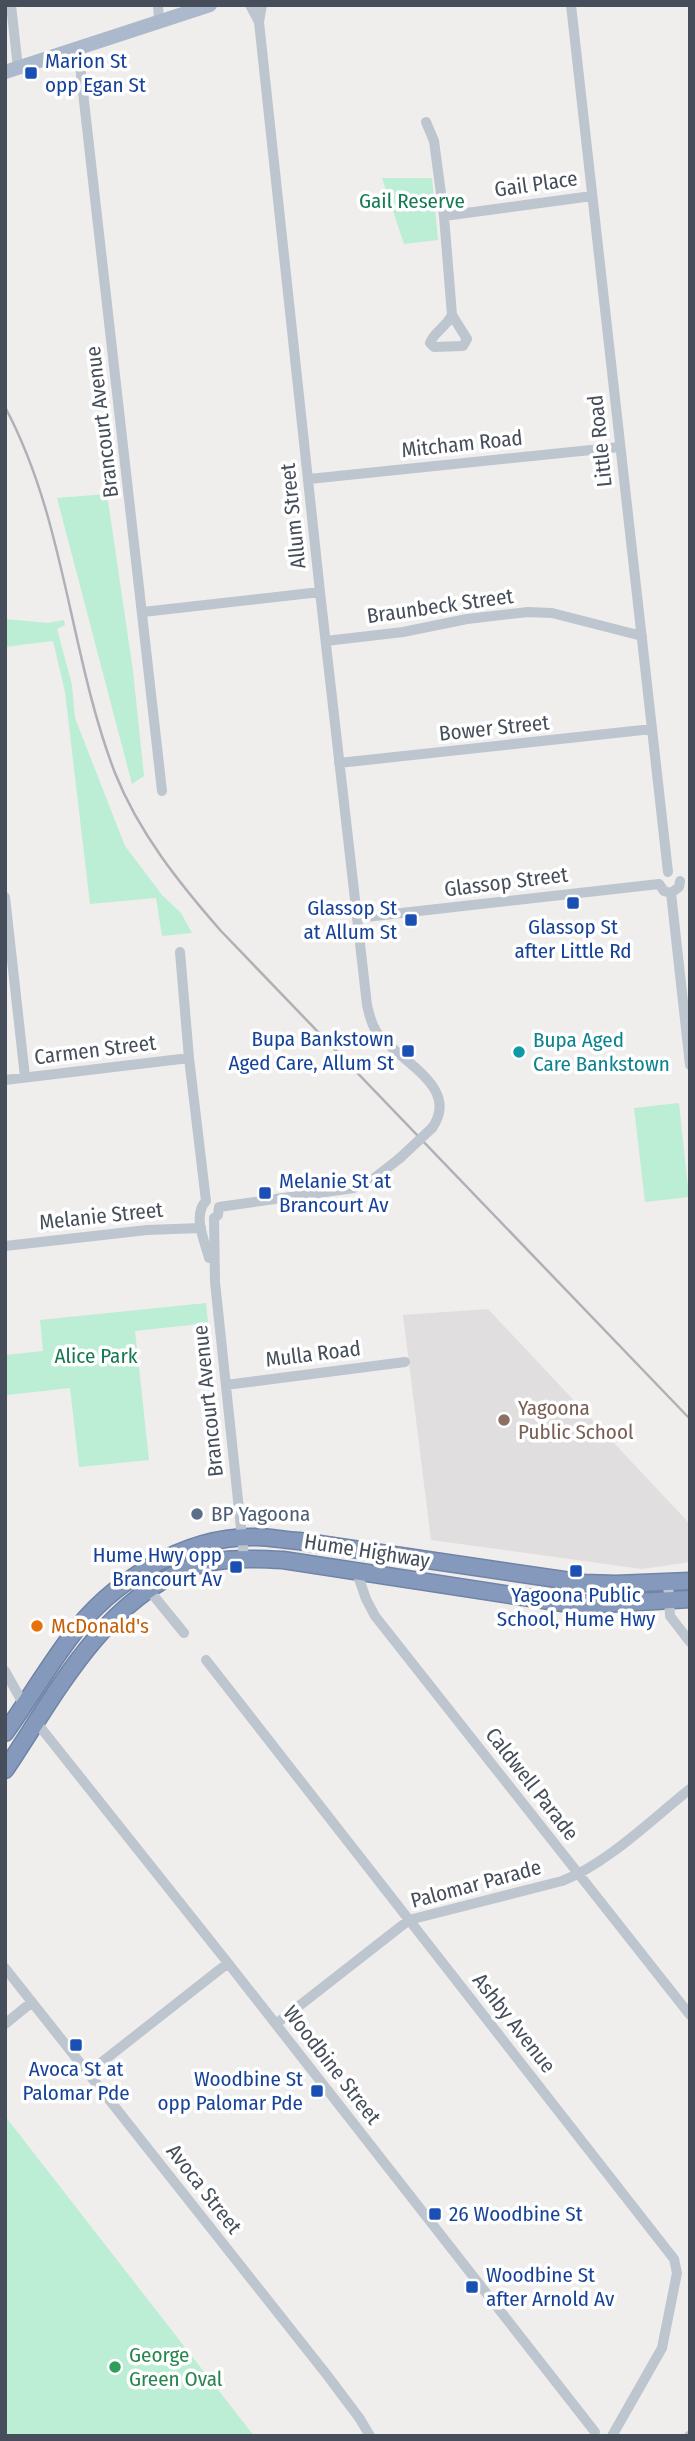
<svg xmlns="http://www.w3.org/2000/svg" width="695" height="2441" viewBox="0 0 695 2441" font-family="'Fira Sans Condensed',sans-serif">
<rect width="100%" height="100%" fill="#f0eded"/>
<path fill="#e1dedf" d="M488,1309L690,1524V1562L642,1569L431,1540L403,1315Z"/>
<path fill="#bbeed4" d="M382,178H432L438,240L404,244Z
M107,494L133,671L144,776L132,784L57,498Z
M5,619L48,623L64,620L65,625L57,629L72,685L75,718L125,846L162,895L181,913L192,933L162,936L156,898L90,904L65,692L53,641L5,647Z
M679,1103L689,1197L645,1202L634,1108Z
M206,1303L208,1323L135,1331L149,1460L79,1467L70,1388L7,1395L5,1355L43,1351L40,1320Z
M5,2116L254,2436H5Z"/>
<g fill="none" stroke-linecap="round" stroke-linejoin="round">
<defs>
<path id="highway" d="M5,1733C27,1702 46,1670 69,1639C109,1583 185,1535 256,1537C270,1537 284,1540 299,1541L584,1583L616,1584L690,1581
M5,1770C53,1699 99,1607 182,1571C214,1557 248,1558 283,1560L563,1603L604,1604L690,1599"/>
</defs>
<use href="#highway" stroke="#7084a7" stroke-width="19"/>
<path stroke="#bdc5cf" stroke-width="10" d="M11,5L18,68
M158,5L159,21
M250,5L259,22
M262,5L259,22L320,592L367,1005C369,1014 371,1023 376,1031C396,1060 462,1086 432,1128
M571,5L668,872
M78,48L162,791
M426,122L434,141L444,216L452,315L467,339L463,346L434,347L430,343C433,333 446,327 452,315
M444,216L592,196
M309,479L620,447
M143,612L320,592
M326,641L403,632L467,619L528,612L552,613L642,636
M339,763L652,729
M659,884L664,891L671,893L679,887L680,881
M671,893L690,1065
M5,897L25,1077
M357,918L659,884
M180,952L189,1058L206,1201
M5,1080L189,1058
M206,1201C192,1215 205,1242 209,1258
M219,1207L218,1215L214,1218L215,1282L244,1557
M219,1207L354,1188L372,1180L400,1158
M5,1246L147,1230L201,1228
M226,1385L405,1362
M356,1570L366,1599L375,1616L690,2015
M668,1582L670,1616L690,1642
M149,1590L184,1633
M206,1660L674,2259L677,2273L662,2348L612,2436
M5,1671L24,1705
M37,1723L228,1963L595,2432
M5,1968L327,2375L360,2419L370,2436
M5,2024L32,2002
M276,2024L409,1920L562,1881C607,1864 652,1819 690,1789
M88,2073L228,1963
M689,2436H690"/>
<path stroke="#acb9cc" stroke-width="14" d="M5,72L210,5"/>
<use href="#highway" stroke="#8599bc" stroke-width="16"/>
<path stroke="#afb1b7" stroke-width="2.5" d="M5,407C66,521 69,653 115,773C139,833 179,883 221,931L690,1419"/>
<path stroke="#bdc5cf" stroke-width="10" d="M400,1158L432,1128"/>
</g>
<g fill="#1a4fb4" stroke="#fff" stroke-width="2.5">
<rect x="24" y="66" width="14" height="14" rx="3.5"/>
<rect x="566" y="896" width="14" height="14" rx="3.5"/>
<rect x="404" y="913" width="14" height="14" rx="3.5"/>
<rect x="401" y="1044" width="14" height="14" rx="3.5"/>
<rect x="258" y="1186" width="14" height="14" rx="3.5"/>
<rect x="229" y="1560" width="14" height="14" rx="3.5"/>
<rect x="569" y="1564" width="14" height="14" rx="3.5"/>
<rect x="69" y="2038" width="14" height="14" rx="3.5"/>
<rect x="310" y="2084" width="14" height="14" rx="3.5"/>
<rect x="428" y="2207" width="14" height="14" rx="3.5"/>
<rect x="465" y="2280" width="14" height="14" rx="3.5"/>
</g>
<circle fill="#0f9aa8" stroke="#fff" stroke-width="2.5" cx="519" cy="1052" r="7"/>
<circle fill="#8d6e63" stroke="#fff" stroke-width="2.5" cx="504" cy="1420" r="7"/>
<circle fill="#5c6f8a" stroke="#fff" stroke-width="2.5" cx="197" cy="1514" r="7"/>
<circle fill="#e8710a" stroke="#fff" stroke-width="2.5" cx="37" cy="1626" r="7"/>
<circle fill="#2e9e5b" stroke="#fff" stroke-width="2.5" cx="115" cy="2367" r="7"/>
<g text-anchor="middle" stroke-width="7" stroke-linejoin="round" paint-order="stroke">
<g font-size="21" fill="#164399" stroke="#fff" text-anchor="start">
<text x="45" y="68">Marion St<tspan x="45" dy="24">opp Egan St</tspan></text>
<text x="397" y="915" text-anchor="end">Glassop St<tspan x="397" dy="24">at Allum St</tspan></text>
<text x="573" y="934" text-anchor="middle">Glassop St<tspan x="573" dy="24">after Little Rd</tspan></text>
<text x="394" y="1046" text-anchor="end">Bupa Bankstown<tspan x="394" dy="24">Aged Care, Allum St</tspan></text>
<text x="279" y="1188">Melanie St at<tspan x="279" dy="24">Brancourt Av</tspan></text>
<text x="222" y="1562" text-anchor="end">Hume Hwy opp<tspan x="222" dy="24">Brancourt Av</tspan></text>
<text x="576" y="1602" text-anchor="middle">Yagoona Public<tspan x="576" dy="24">School, Hume Hwy</tspan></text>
<text x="76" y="2076" text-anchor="middle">Avoca St at<tspan x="76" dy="24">Palomar Pde</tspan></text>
<text x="303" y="2086" text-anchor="end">Woodbine St<tspan x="303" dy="24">opp Palomar Pde</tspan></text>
<text x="449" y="2221">26 Woodbine St</text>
<text x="486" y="2282">Woodbine St<tspan x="486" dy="24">after Arnold Av</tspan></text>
</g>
<g font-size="21" fill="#454e5a" stroke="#fff">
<text transform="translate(536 184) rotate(-8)" y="7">Gail Place</text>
<text transform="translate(102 422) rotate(-97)" y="7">Brancourt Avenue</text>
<text transform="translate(600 441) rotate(-96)" y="7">Little Road</text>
<text transform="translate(462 444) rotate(-6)" y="7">Mitcham Road</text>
<text transform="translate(293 516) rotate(-96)" y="7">Allum Street</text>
<text transform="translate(440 606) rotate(-8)" y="7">Braunbeck Street</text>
<text transform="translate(494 728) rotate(-6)" y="7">Bower Street</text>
<text transform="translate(506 882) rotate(-7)" y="7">Glassop Street</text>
<text transform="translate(95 1050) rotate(-7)" y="7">Carmen Street</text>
<text transform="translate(101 1216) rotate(-6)" y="7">Melanie Street</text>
<text transform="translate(313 1354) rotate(-7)" y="7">Mulla Road</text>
<text transform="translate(208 1401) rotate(-96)" y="7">Brancourt Avenue</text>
<text transform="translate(367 1551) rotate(9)" y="7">Hume Highway</text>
<text transform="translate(532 1784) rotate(52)" y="7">Caldwell Parade</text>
<text transform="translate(476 1884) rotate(-15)" y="7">Palomar Parade</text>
<text transform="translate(514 2023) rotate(52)" y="7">Ashby Avenue</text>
<text transform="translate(332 2065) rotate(52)" y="7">Woodbine Street</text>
<text transform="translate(204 2189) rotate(52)" y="7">Avoca Street</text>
</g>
<g font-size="21" fill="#177a53" stroke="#fff">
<text x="412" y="208">Gail Reserve</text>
<text x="96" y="1363">Alice Park</text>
</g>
<g font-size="21" fill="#0d838f" stroke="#fff" text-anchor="start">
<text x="533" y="1047">Bupa Aged<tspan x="533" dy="24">Care Bankstown</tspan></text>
</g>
<g font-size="21" fill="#785e54" stroke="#fff" text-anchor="start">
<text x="518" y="1415">Yagoona<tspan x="518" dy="24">Public School</tspan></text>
</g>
<g font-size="21" fill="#4e5e75" stroke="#fff" text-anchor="start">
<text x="211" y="1521">BP Yagoona</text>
</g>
<g font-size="21" fill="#c56008" stroke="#fff" text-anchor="start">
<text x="51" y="1633">McDonald's</text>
</g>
<g font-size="21" fill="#27864d" stroke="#fff" text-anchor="start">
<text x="129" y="2362">George<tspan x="129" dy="24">Green Oval</tspan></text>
</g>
</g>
<rect width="695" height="2441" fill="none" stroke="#454e5a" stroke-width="14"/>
</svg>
